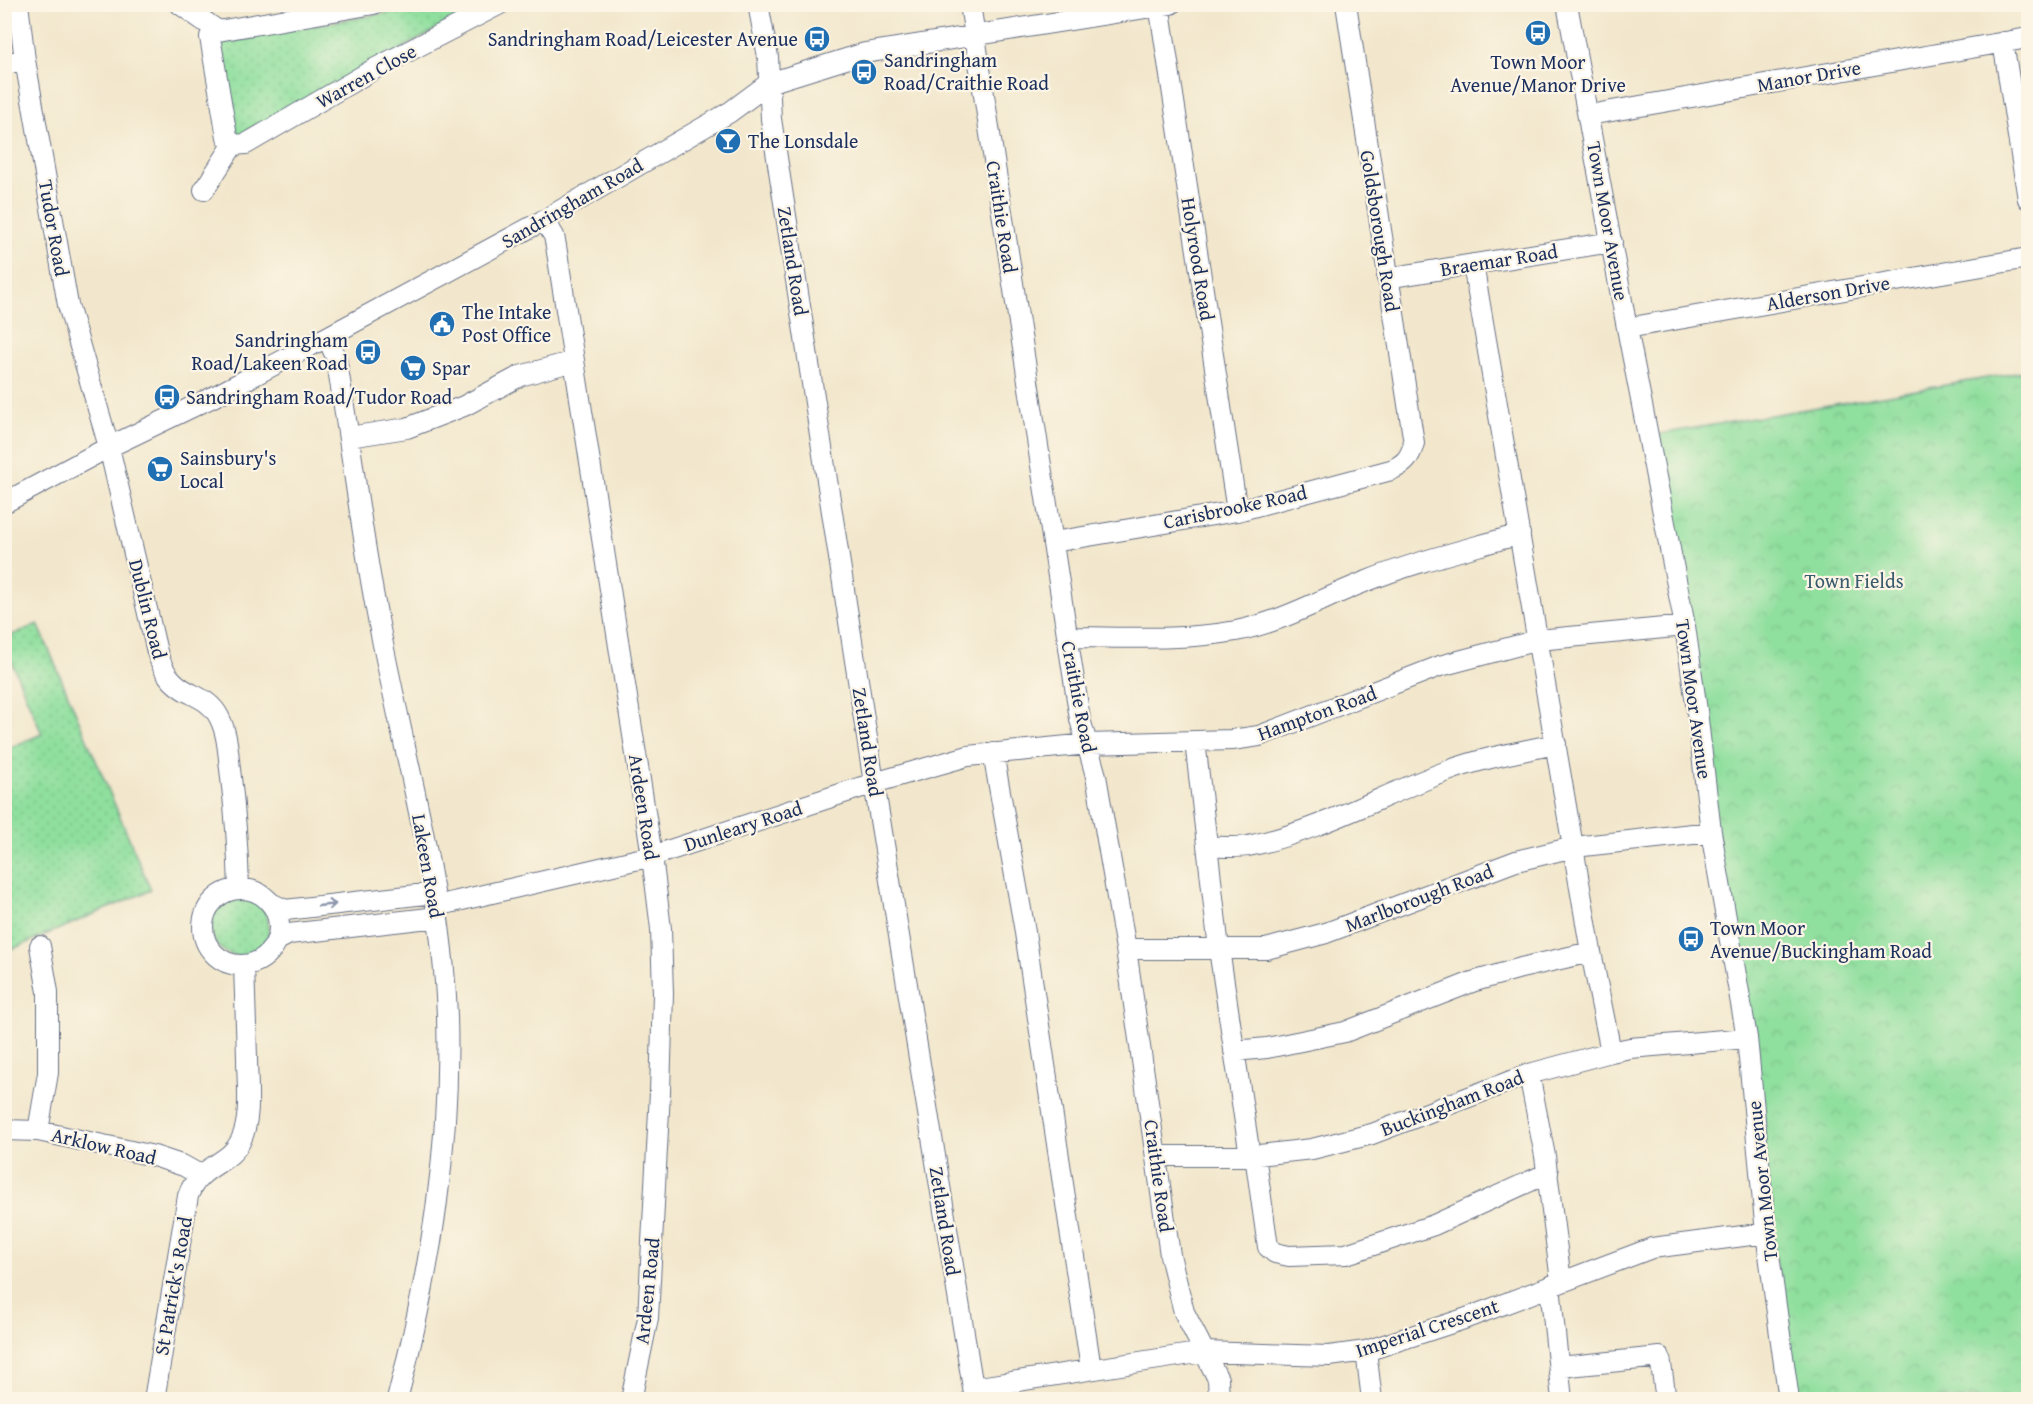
<svg xmlns="http://www.w3.org/2000/svg" width="2033" height="1404" viewBox="0 0 2033 1404" font-family="'Gentium Book Plus',serif">
<defs>
<pattern id="grass-dots" width="8" height="8" patternUnits="userSpaceOnUse" patternTransform="scale(1.5)"><rect width="8" height="8" fill="#8fdf9e"/><path d="M2 2h.1M6 6h.1" fill="none" stroke="#7bc08a" stroke-width="1.8" stroke-linecap="round"/></pattern>
<pattern id="park-crowns" width="20" height="18" patternUnits="userSpaceOnUse" patternTransform="scale(1.5)"><rect width="20" height="18" fill="#8fdf9e"/><path d="M2 6a3 3 0 1 1 6 0M12 15a3 3 0 1 1 6 0" fill="none" stroke="#7bc08a"/></pattern>
</defs>
<rect width="100%" height="100%" fill="#fcf5e5"/>
<filter id="ink" filterUnits="userSpaceOnUse"><feTurbulence type="fractalNoise" baseFrequency=".0167" numOctaves="2"/><feDisplacementMap in="SourceGraphic" scale="12" xChannelSelector="R" yChannelSelector="G"/><feConvolveMatrix kernelMatrix="1 2 1 2 8 2 1 2 1" color-interpolation-filters="sRGB"/></filter>
<filter id="wash" filterUnits="userSpaceOnUse"><feTurbulence type="fractalNoise" baseFrequency=".008" numOctaves="4" result="noise"/><feDisplacementMap in="SourceGraphic" scale="24" xChannelSelector="R" yChannelSelector="G"/><feGaussianBlur stdDeviation="1.35" result="paint"/><feColorMatrix in="noise" values="0 0 0 0 0 0 0 0 0 0 0 0 0 0 0 0 0 1.4 0 .05"/><feComposite in="paint" operator="in"/></filter>
<g filter="url(#wash)">
<rect width="100%" height="100%" fill="#f2e7cc"/>
<path fill="url(#grass-dots)" stroke="#55877e" stroke-width="1.5" d="M433,5H480L244,137L237,136L221,46L222,41Z
M38,624L151,890L5,952L4,750L42,734L4,644L5,638Z
M211 927a29 29 0 1 1 58 0a29 29 0 1 1-58 0Z"/>
<path fill="url(#park-crowns)" stroke="#55877e" stroke-width="1.5" d="M2028,371V1399H1796L1654,435Z"/>
</g>
<g filter="url(#ink)">
<g fill="none" stroke-linecap="round" stroke-linejoin="round">
<defs>
<path id="minor" d="M18,4L25,60L68,305L109,447L157,652C163,671 171,684 190,693C200,698 209,702 216,712C227,728 228,750 230,769C235,809 238,849 239,889
M180,4L218,31
M374,4L218,31L210,37L227,137L233,145L246,144L376,68L500,4
M758,4L768,57L771,119L874,783L975,1400
M970,4L1080,719L1096,776L1126,949L1170,1255L1184,1312L1218,1379L1219,1400
M1159,4L1237,511
M1567,4L1627,328L1685,626L1697,711L1711,832L1747,1038L1766,1233L1789,1400
M2003,42L2028,199
M4,63L25,60
M1589,115L2028,38
M204,190L233,145
M544,220L554,236L556,246L652,856L661,929L663,994L660,1092L648,1318L631,1400
M1473,264L1591,952L1611,1052
M1387,278L1612,242
M1627,328L2028,258
M327,337L336,357C351,444 361,532 378,619C403,751 442,882 447,1016C451,1147 430,1274 397,1400
M349,437L407,428L464,406L520,376L574,361
M4,503L109,447L215,396L327,337L544,220L730,112L769,83L865,53L1171,4
M1053,542L1237,511L1391,470C1405,464 1410,458 1414,443L1346,4
M1068,637C1123,637 1181,641 1236,631C1283,622 1323,598 1367,581C1417,561 1469,549 1520,534
M1195,741L1219,949L1250,1156
M993,753L1024,926L1091,1369
M1207,846C1221,847 1235,848 1248,846C1317,832 1380,796 1445,772C1481,758 1519,752 1556,744
M203 927a38 38 0 1 1 76 0a38 38 0 1 1-76 0Z
M271,903L285,910L434,893
M436,906L652,856L874,783L968,756L1088,744L1232,740L1259,736L1440,666L1538,640L1685,626
M276,941L289,934L438,917
M1126,949H1266L1326,933L1516,861L1574,847L1711,832
M1234,1051L1267,1048L1345,1032L1472,982L1521,968L1591,952
M1529,1074L1545,1156L1561,1281
M4,1130L38,1131L154,1156L184,1166L200,1175
M38,1131L48,1073V992L40,946
M1255,1155L1268,1247L1275,1253L1289,1256L1346,1254L1434,1225L1548,1173
M1156,1156H1250L1312,1149L1372,1134L1529,1074L1611,1052L1630,1048L1747,1038
M1550,1286L1562,1400
M1366,1351L1372,1400
M1559,1367L1660,1357L1666,1400
M973,1388L1204,1352L1329,1356L1366,1351L1464,1319L1652,1248L1766,1233
M154,1400L188,1196C199,1164 229,1166 241,1140C252,1117 247,1083 247,1057C246,1027 245,996 244,965"/>
</defs>
<use href="#minor" stroke="#666f84" stroke-width="22"/>
<use href="#minor" stroke="#fff" stroke-width="20"/>
</g>
<defs><path id="oneway-shaft" d="M-6 0H5M1.5-3L5.5 0L1.5 3" fill="none" stroke-width="1.6" stroke-linecap="round" stroke-linejoin="round" transform="scale(1.5)"/></defs>
<use stroke="#8d97ae" href="#oneway-shaft" transform="translate(327 905) rotate(-6)"/>
</g>
<defs>
<symbol id="bus-disc" viewBox="-11 -11 22 22"><circle r="9.5" fill="#1f6fb2" stroke="#fcf5e5"/><path d="M-5-6H5V4H4V6H2V4H-2V6H-4V4H-5ZM-3.5-4V0h7V-4ZM-3.5 1.2v1.5H-2V1.2ZM2 1.2v1.5H3.5V1.2Z" fill="#fff"/></symbol>
<symbol id="bar-disc" viewBox="-11 -11 22 22"><circle r="9.5" fill="#1f6fb2" stroke="#fcf5e5"/><path d="M-6-5H6L.8 .8V4.5H3.5V6h-7V4.5H-.8V.8Z" fill="#fff"/></symbol>
<symbol id="civic-disc" viewBox="-11 -11 22 22"><circle r="9.5" fill="#1f6fb2" stroke="#fcf5e5"/><path d="M-.6-6.5H3V-4.5H.6V-3L4-1V1h2V6H-6V1h2V-1L-.6-3ZM-1.2 2.5V6h2.4V2.5Z" fill="#fff"/></symbol>
<symbol id="supermarket-disc" viewBox="-11 -11 22 22"><circle r="9.5" fill="#1f6fb2" stroke="#fcf5e5"/><path d="M-6-5.5h2.5l.6 2H6L4.5 2H-2.5L-4.4-4H-6ZM-1.5 3.2a1.3 1.3 0 1 0 .1 0ZM3 3.2a1.3 1.3 0 1 0 .1 0Z" fill="#fff"/></symbol>
</defs>
<g fill-rule="evenodd">
<use href="#bus-disc" x="1523" y="18" width="30" height="30"/>
<use href="#bus-disc" x="802" y="24" width="30" height="30"/>
<use href="#bus-disc" x="849" y="57" width="30" height="30"/>
<use href="#bar-disc" x="713" y="126" width="30" height="30"/>
<use href="#civic-disc" x="427" y="309" width="30" height="30"/>
<use href="#bus-disc" x="353" y="337" width="30" height="30"/>
<use href="#supermarket-disc" x="398" y="353" width="30" height="30"/>
<use href="#bus-disc" x="152" y="382" width="30" height="30"/>
<use href="#supermarket-disc" x="145" y="454" width="30" height="30"/>
<use href="#bus-disc" x="1676" y="924" width="30" height="30"/>
</g>
<g text-anchor="middle" stroke-width="4.5" stroke-linejoin="round" paint-order="stroke">
<g font-size="20" fill="#1b2f5e" stroke="#fcf5e5" text-anchor="start">
<text x="798" y="46" text-anchor="end">Sandringham Road/Leicester Avenue</text>
<text x="884" y="67">Sandringham<tspan x="884" dy="23">Road/Craithie Road</tspan></text>
<text x="1538" y="69" text-anchor="middle">Town Moor<tspan x="1538" dy="23">Avenue/Manor Drive</tspan></text>
<text x="748" y="148">The Lonsdale</text>
<text x="462" y="319">The Intake<tspan x="462" dy="23">Post Office</tspan></text>
<text x="348" y="347" text-anchor="end">Sandringham<tspan x="348" dy="23">Road/Lakeen Road</tspan></text>
<text x="432" y="375">Spar</text>
<text x="186" y="404">Sandringham Road/Tudor Road</text>
<text x="180" y="465">Sainsbury's<tspan x="180" dy="23">Local</tspan></text>
<text x="1710" y="935">Town Moor<tspan x="1710" dy="23">Avenue/Buckingham Road</tspan></text>
</g>
<g font-size="20" fill="#1b2f5e" stroke="#fcf5e5">
<text transform="translate(366 76) rotate(-29)" y="7">Warren Close</text>
<text transform="translate(1809 76) rotate(-10)" y="7">Manor Drive</text>
<text transform="translate(572 203) rotate(-30)" y="7">Sandringham Road</text>
<text transform="translate(1002 217) rotate(81)" y="7">Craithie Road</text>
<text transform="translate(1608 221) rotate(80)" y="7">Town Moor Avenue</text>
<text transform="translate(54 228) rotate(80)" y="7">Tudor Road</text>
<text transform="translate(1380 231) rotate(81)" y="7">Goldsborough Road</text>
<text transform="translate(1198 259) rotate(81)" y="7">Holyrood Road</text>
<text transform="translate(1499 260) rotate(-9)" y="7">Braemar Road</text>
<text transform="translate(793 261) rotate(81)" y="7">Zetland Road</text>
<text transform="translate(1828 293) rotate(-10)" y="7">Alderson Drive</text>
<text transform="translate(1235 507) rotate(-12)" y="7">Carisbrooke Road</text>
<text transform="translate(148 609) rotate(76)" y="7">Dublin Road</text>
<text transform="translate(1079 697) rotate(79)" y="7">Craithie Road</text>
<text transform="translate(1694 699) rotate(82)" y="7">Town Moor Avenue</text>
<text transform="translate(1317 713) rotate(-20)" y="7">Hampton Road</text>
<text transform="translate(868 742) rotate(81)" y="7">Zetland Road</text>
<text transform="translate(644 807) rotate(81)" y="7">Ardeen Road</text>
<text transform="translate(743 826) rotate(-18)" y="7">Dunleary Road</text>
<text transform="translate(428 866) rotate(80)" y="7">Lakeen Road</text>
<text transform="translate(1419 898) rotate(-21)" y="7">Marlborough Road</text>
<text transform="translate(1452 1103) rotate(-21)" y="7">Buckingham Road</text>
<text transform="translate(104 1146) rotate(13)" y="7">Arklow Road</text>
<text transform="translate(1159 1176) rotate(82)" y="7">Craithie Road</text>
<text transform="translate(1762 1181) rotate(-96)" y="7">Town Moor Avenue</text>
<text transform="translate(945 1221) rotate(81)" y="7">Zetland Road</text>
<text transform="translate(173 1286) rotate(-80)" y="7">St Patrick's Road</text>
<text transform="translate(647 1291) rotate(-84)" y="7">Ardeen Road</text>
<text transform="translate(1427 1328) rotate(-18)" y="7">Imperial Crescent</text>
</g>
<g font-size="20" fill="#385b6e" stroke="#fcf5e5">
<text x="1854" y="588">Town Fields</text>
</g>
</g>
<rect width="2033" height="1404" fill="none" stroke="#fcf5e5" stroke-width="24"/>
</svg>
